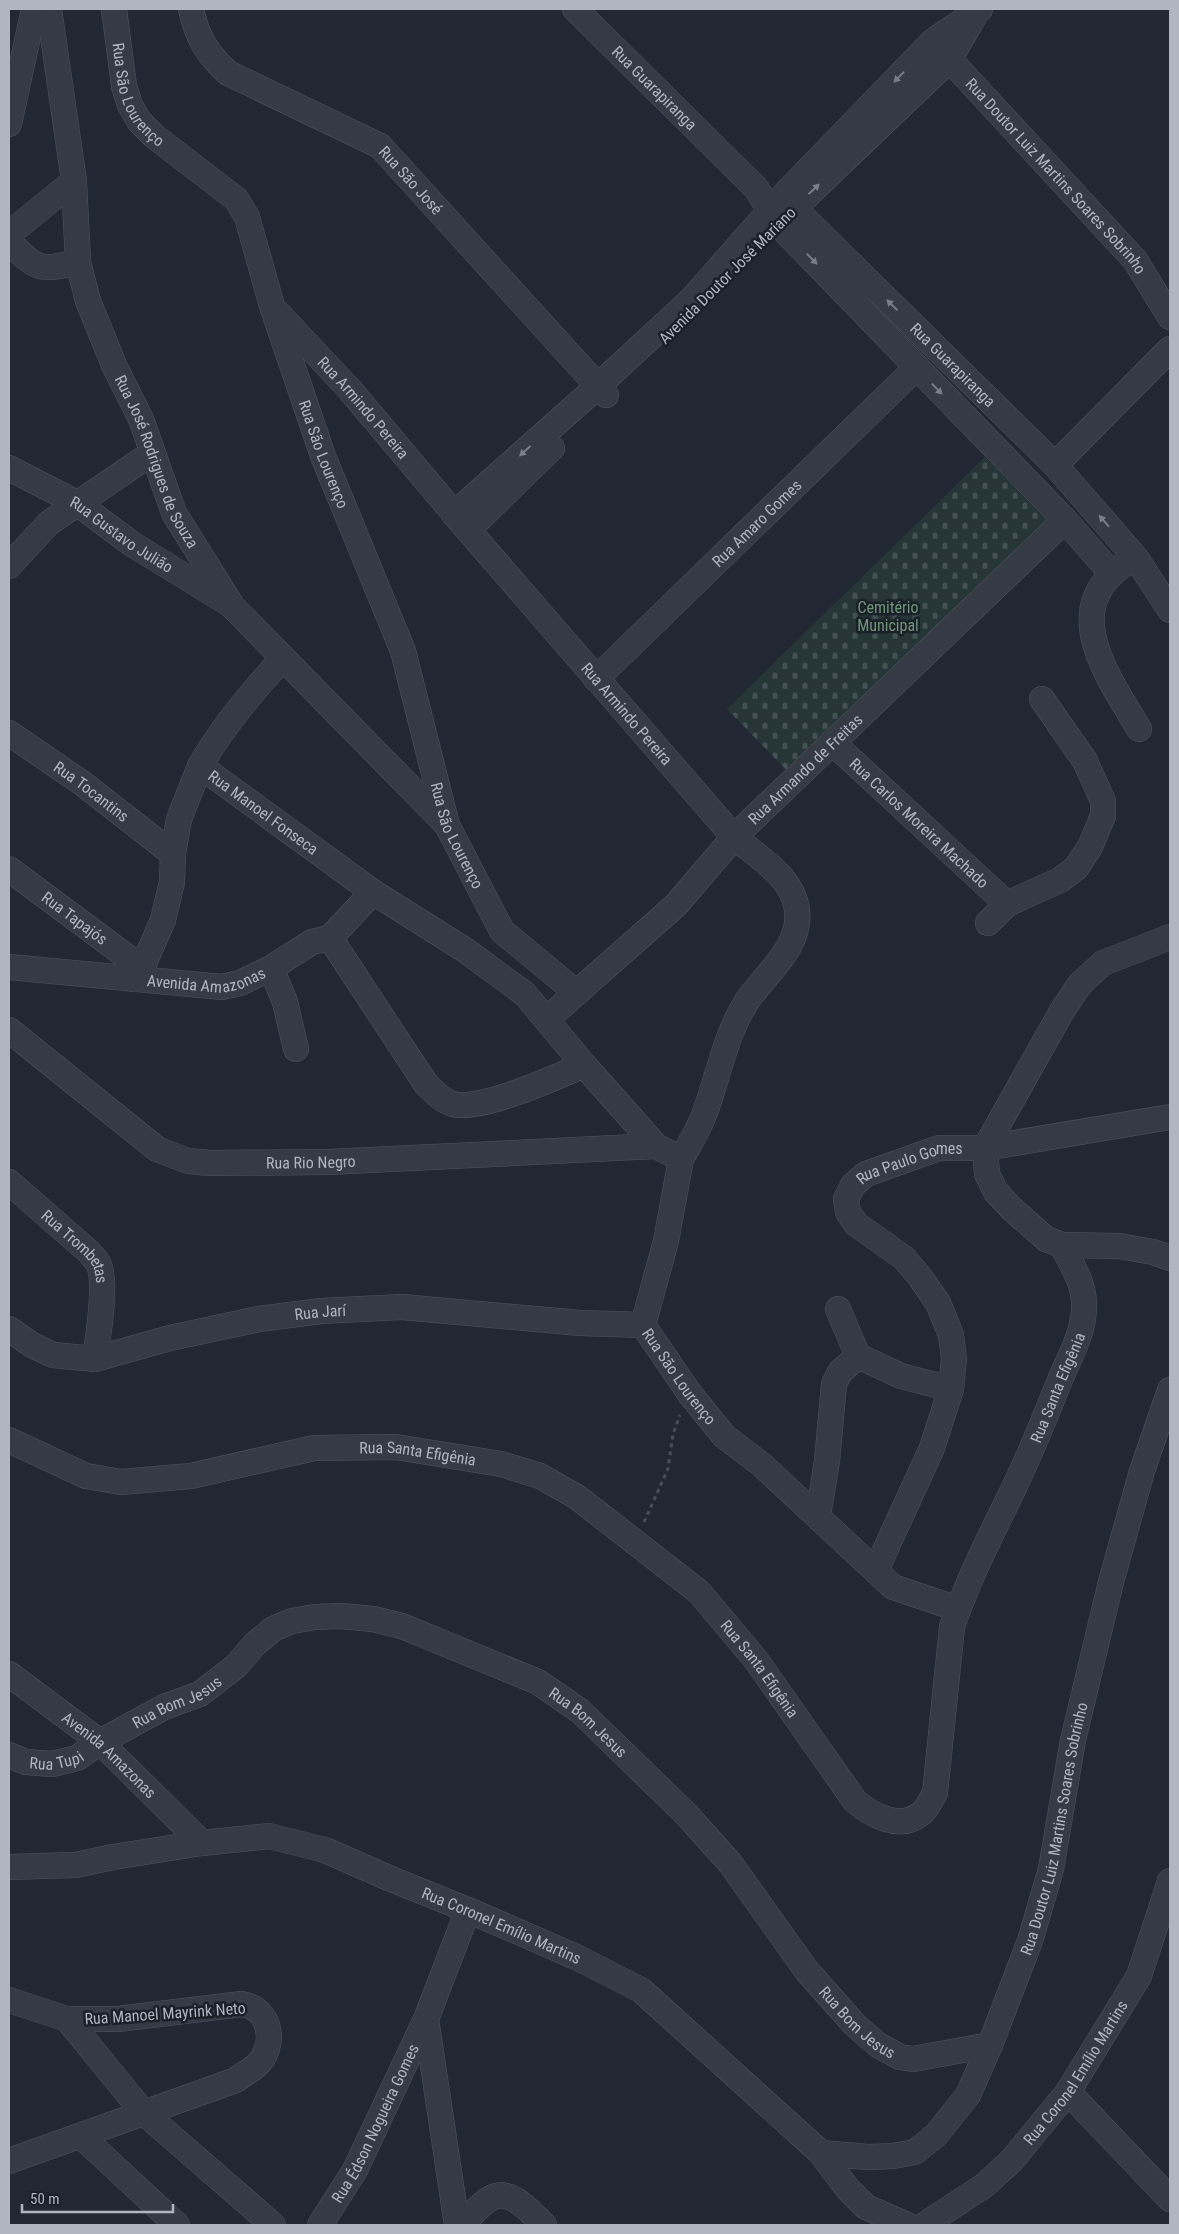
<svg xmlns="http://www.w3.org/2000/svg" width="1179" height="2234" viewBox="0 0 1179 2234" font-family="'Roboto Condensed',sans-serif">
<defs>
<pattern id="cemetery-stones" width="16" height="16" patternUnits="userSpaceOnUse" patternTransform="scale(1.25)"><rect width="16" height="16" fill="#263637"/><path d="M2 7V4a2 2 0 0 1 4 0v3zM10 15v-3a2 2 0 0 1 4 0v3z" fill="#435152"/></pattern>
</defs>
<rect width="100%" height="100%" fill="#222833"/>
<path fill="url(#cemetery-stones)" d="M985,457L1050,524L792,776L727,709Z"/>
<g fill="none" stroke-linecap="round" stroke-linejoin="round">
<defs>
<g id="minor">
<path id="s1" d="M49,9L74,181L78,262L88,301L114,365L141,419L174,513L232,606L447,825"/>
<path id="s2" d="M114,9L124,86L130,105L139,121L154,136L236,199L247,217L272,306L323,456L403,651L447,825L502,931L577,993"/>
<path id="s3" d="M191,9C197,37 207,54 228,73L380,146L606,395"/>
<path id="s4" d="M575,9L756,188L778,224L1065,520L1111,573"/>
<path id="s5" d="M938,47L1135,260L1170,317"/>
<path d="M9,124L34,9"/>
<path id="s6" d="M781,199L794,208L1055,465L1136,558L1170,610"/>
<path d="M791,211L949,60L974,17"/>
<path d="M9,234L74,181"/>
<path d="M9,242C38,270 38,271 78,262"/>
<path id="s7" d="M279,314L350,390L468,530L734,837C758,857 793,877 797,910C802,947 765,974 747,1001C725,1035 718,1078 704,1115C698,1131 689,1145 681,1159"/>
<path d="M1055,465L1170,349"/>
<path id="s8" d="M9,468L77,503L132,544L228,603"/>
<path d="M454,514L598,386L692,299L781,198L933,41L980,9"/>
<path d="M468,530L552,448"/>
<path d="M1125,564C1057,609 1109,678 1139,729"/>
<path d="M9,566L49,523L152,453"/>
<path id="s9" d="M596,679L916,368"/>
<path id="s10" d="M9,733L82,783L173,854"/>
<path id="s11" d="M832,742L1007,904"/>
<path d="M200,766C223,726 252,692 283,658"/>
<path id="s12" d="M9,869L142,968"/>
<path d="M988,923L1007,904L1060,880L1076,868L1090,847L1103,816V801L1085,761L1042,699"/>
<path d="M1170,937L1103,963L1080,984L1062,1011L985,1148L987,1174L996,1192L1012,1209L1046,1239L1062,1245L1119,1246L1153,1252L1170,1258"/>
<path d="M330,938L426,1084C435,1093 445,1104 458,1105C490,1107 554,1078 584,1065"/>
<path id="s13" d="M9,967L222,987L240,983L271,968L312,942L330,938L373,892"/>
<path d="M271,968L285,1002L296,1049"/>
<path id="s14" d="M134,979L142,968L163,920L172,882L173,854L179,819L200,766L373,892L465,950L525,994L584,1065L656,1146L681,1159L666,1241L643,1325L690,1394L724,1436L762,1465L893,1587L958,1609"/>
<path id="s15" d="M547,1019L676,905L734,837L1065,520"/>
<path id="s16" d="M9,1030L157,1149L188,1161L210,1163L329,1162L656,1146"/>
<path id="s17" d="M9,1182L89,1252C92,1256 97,1260 99,1265C107,1285 98,1336 95,1359"/>
<path id="s18" d="M9,1329L32,1345L53,1355L95,1359L170,1338L259,1319L321,1311L402,1307L580,1323L643,1325"/>
<path d="M858,1356L901,1376L951,1389"/>
<path id="s19" d="M9,1440L86,1476L121,1482L191,1476L314,1448L396,1447L501,1464L540,1476L577,1497L699,1592L756,1660L855,1801C871,1815 899,1830 919,1815C927,1810 930,1801 935,1793L952,1627C967,1582 988,1541 1009,1498C1028,1460 1044,1420 1060,1380C1070,1356 1085,1331 1084,1304C1084,1282 1071,1264 1062,1245"/>
<path d="M818,1516L827,1461L834,1384L840,1372L858,1356L838,1309"/>
<path id="s20" d="M876,1570L932,1448L951,1389L954,1359L951,1335L938,1303L920,1277L904,1258L856,1224L848,1212L846,1199L853,1185L866,1174L939,1148H985L1170,1117"/>
<path id="s21" d="M9,1674L100,1742L202,1843"/>
<path id="s22" d="M9,1755L26,1762L52,1764L77,1758L100,1742L164,1707L200,1694L236,1666L255,1644L273,1629L292,1621L315,1617L341,1616L373,1619L402,1626L538,1682L580,1711L687,1815L730,1863L807,1971L855,2025L878,2045L900,2057L913,2059L990,2045"/>
<path id="s23" d="M9,1867L76,1865L113,1857L202,1843L269,1836L325,1850L391,1879L468,1910L576,1957L641,1990L821,2153L847,2188L866,2207L907,2225"/>
<path d="M9,2000L67,2019H118L242,2004C272,2009 277,2047 256,2066C250,2071 242,2075 236,2080L9,2161"/>
<path d="M67,2019L143,2112L273,2225"/>
<path d="M426,2019L457,2225"/>
<path d="M1068,2092L1170,2199"/>
<path d="M81,2136L177,2225"/>
<path id="s24" d="M821,2153L868,2157L893,2156L915,2152L936,2135L968,2095L990,2045L1030,1941L1051,1869L1073,1740L1111,1582L1142,1471L1170,1390"/>
<path id="s25" d="M320,2225L355,2170L426,2019L468,1910"/>
<path d="M461,2225C470,2217 480,2204 491,2198C511,2187 531,2213 544,2225"/>
<path id="s26" d="M924,2225L985,2185L1012,2160L1068,2092L1139,1976L1170,1881"/>
</g>
</defs>
<use href="#minor" stroke="#4f555f" stroke-width="26"/>
<path stroke="#435154" stroke-width="3" stroke-dasharray="4 4" stroke-linecap="butt" d="M644,1522L668,1469L673,1434L680,1415"/>
<use href="#minor" stroke="#353a44" stroke-width="25"/>
</g>
<defs><path id="oneway-solid" d="M-6-.8H1V-3.2L6.5 0L1 3.2V.8H-6Z" transform="scale(1.25)"/></defs>
<g fill="#787e89">
<use href="#oneway-solid" transform="translate(899 77) rotate(134)"/>
<use href="#oneway-solid" transform="translate(814 189) rotate(-43)"/>
<use href="#oneway-solid" transform="translate(812 259) rotate(46)"/>
<use href="#oneway-solid" transform="translate(892 305) rotate(-136)"/>
<use href="#oneway-solid" transform="translate(937 389) rotate(46)"/>
<use href="#oneway-solid" transform="translate(525 451) rotate(138)"/>
<use href="#oneway-solid" transform="translate(1104 521) rotate(-131)"/>
</g>
<g text-anchor="middle" stroke-width="5" stroke-linejoin="round" paint-order="stroke">
<g font-size="16" fill="#afb5c1" stroke="#1a2028">
<text dy="6" stroke="none"><textPath href="#s4" startOffset="112">Rua Guarapiranga</textPath></text>
<text dy="6" stroke="none"><textPath href="#s2" startOffset="91">Rua São Lourenço</textPath></text>
<text dy="6" stroke="none"><textPath href="#s5" startOffset="175">Rua Doutor Luiz Martins Soares Sobrinho</textPath></text>
<text dy="6" stroke="none"><textPath href="#s3" startOffset="290">Rua São José</textPath></text>
<text transform="translate(727 275) rotate(-45)" y="6">Avenida Doutor José Mariano</text>
<text dy="6" stroke="none"><textPath href="#s6" startOffset="239">Rua Guarapiranga</textPath></text>
<text dy="6" stroke="none"><textPath href="#s7" startOffset="126">Rua Armindo Pereira</textPath></text>
<text dy="6" stroke="none"><textPath href="#s2" startOffset="511">Rua São Lourenço</textPath></text>
<text dy="6" stroke="none"><textPath href="#s1" startOffset="470">Rua José Rodrigues de Souza</textPath></text>
<text dy="6" stroke="none"><textPath href="#s9" startOffset="224">Rua Amaro Gomes</textPath></text>
<text dy="6" stroke="none"><textPath href="#s8" startOffset="131">Rua Gustavo Julião</textPath></text>
<text dy="6" stroke="none"><textPath href="#s7" startOffset="530">Rua Armindo Pereira</textPath></text>
<text dy="6" stroke="none"><textPath href="#s15" startOffset="360">Rua Armando de Freitas</textPath></text>
<text dy="6" stroke="none"><textPath href="#s10" startOffset="101">Rua Tocantins</textPath></text>
<text dy="6" stroke="none"><textPath href="#s14" startOffset="304">Rua Manoel Fonseca</textPath></text>
<text dy="6" stroke="none"><textPath href="#s11" startOffset="119">Rua Carlos Moreira Machado</textPath></text>
<text dy="6" stroke="none"><textPath href="#s2" startOffset="916">Rua São Lourenço</textPath></text>
<text dy="6" stroke="none"><textPath href="#s12" startOffset="82">Rua Tapajós</textPath></text>
<text dy="6" stroke="none"><textPath href="#s13" startOffset="199">Avenida Amazonas</textPath></text>
<text dy="6" stroke="none"><textPath href="#s16" startOffset="346">Rua Rio Negro</textPath></text>
<text dy="6" stroke="none"><textPath href="#s20" startOffset="506">Rua Paulo Gomes</textPath></text>
<text dy="6" stroke="none"><textPath href="#s17" startOffset="94">Rua Trombetas</textPath></text>
<text dy="6" stroke="none"><textPath href="#s18" startOffset="324">Rua Jarí</textPath></text>
<text dy="6" stroke="none"><textPath href="#s14" startOffset="1085">Rua São Lourenço</textPath></text>
<text dy="6" stroke="none"><textPath href="#s19" startOffset="1531">Rua Santa Efigênia</textPath></text>
<text dy="6" stroke="none"><textPath href="#s19" startOffset="421">Rua Santa Efigênia</textPath></text>
<text dy="6" stroke="none"><textPath href="#s19" startOffset="841">Rua Santa Efigênia</textPath></text>
<text dy="6" stroke="none"><textPath href="#s22" startOffset="185">Rua Bom Jesus</textPath></text>
<text dy="6" stroke="none"><textPath href="#s22" startOffset="651">Rua Bom Jesus</textPath></text>
<text dy="6" stroke="none"><textPath href="#s22" startOffset="49">Rua Tupi</textPath></text>
<text dy="6" stroke="none"><textPath href="#s21" startOffset="129">Avenida Amazonas</textPath></text>
<text dy="6" stroke="none"><textPath href="#s24" startOffset="454">Rua Doutor Luiz Martins Soares Sobrinho</textPath></text>
<text dy="6" stroke="none"><textPath href="#s23" startOffset="512">Rua Coronel Emílio Martins</textPath></text>
<text transform="translate(165 2013) rotate(-4)" y="6">Rua Manoel Mayrink Neto</text>
<text dy="6" stroke="none"><textPath href="#s22" startOffset="1056">Rua Bom Jesus</textPath></text>
<text dy="6" stroke="none"><textPath href="#s26" startOffset="218">Rua Coronel Emílio Martins</textPath></text>
<text dy="6" stroke="none"><textPath href="#s25" startOffset="116">Rua Édson Nogueira Gomes</textPath></text>
</g>
<g font-size="16" fill="#71947a" stroke="#1a2028">
<text x="888" y="613">Cemitério<tspan x="888" dy="18">Municipal</tspan></text>
</g>
</g>
<rect width="1179" height="2234" fill="none" stroke="#afb5c1" stroke-width="20"/>
<path d="M22 2204v8h151v-8" fill="none" stroke="#afb5c1" stroke-width="2.5"/>
<text x="30" y="2204" font-size="15" fill="#afb5c1" stroke="#1a2028" stroke-width="4" paint-order="stroke">50 m</text>
</svg>
